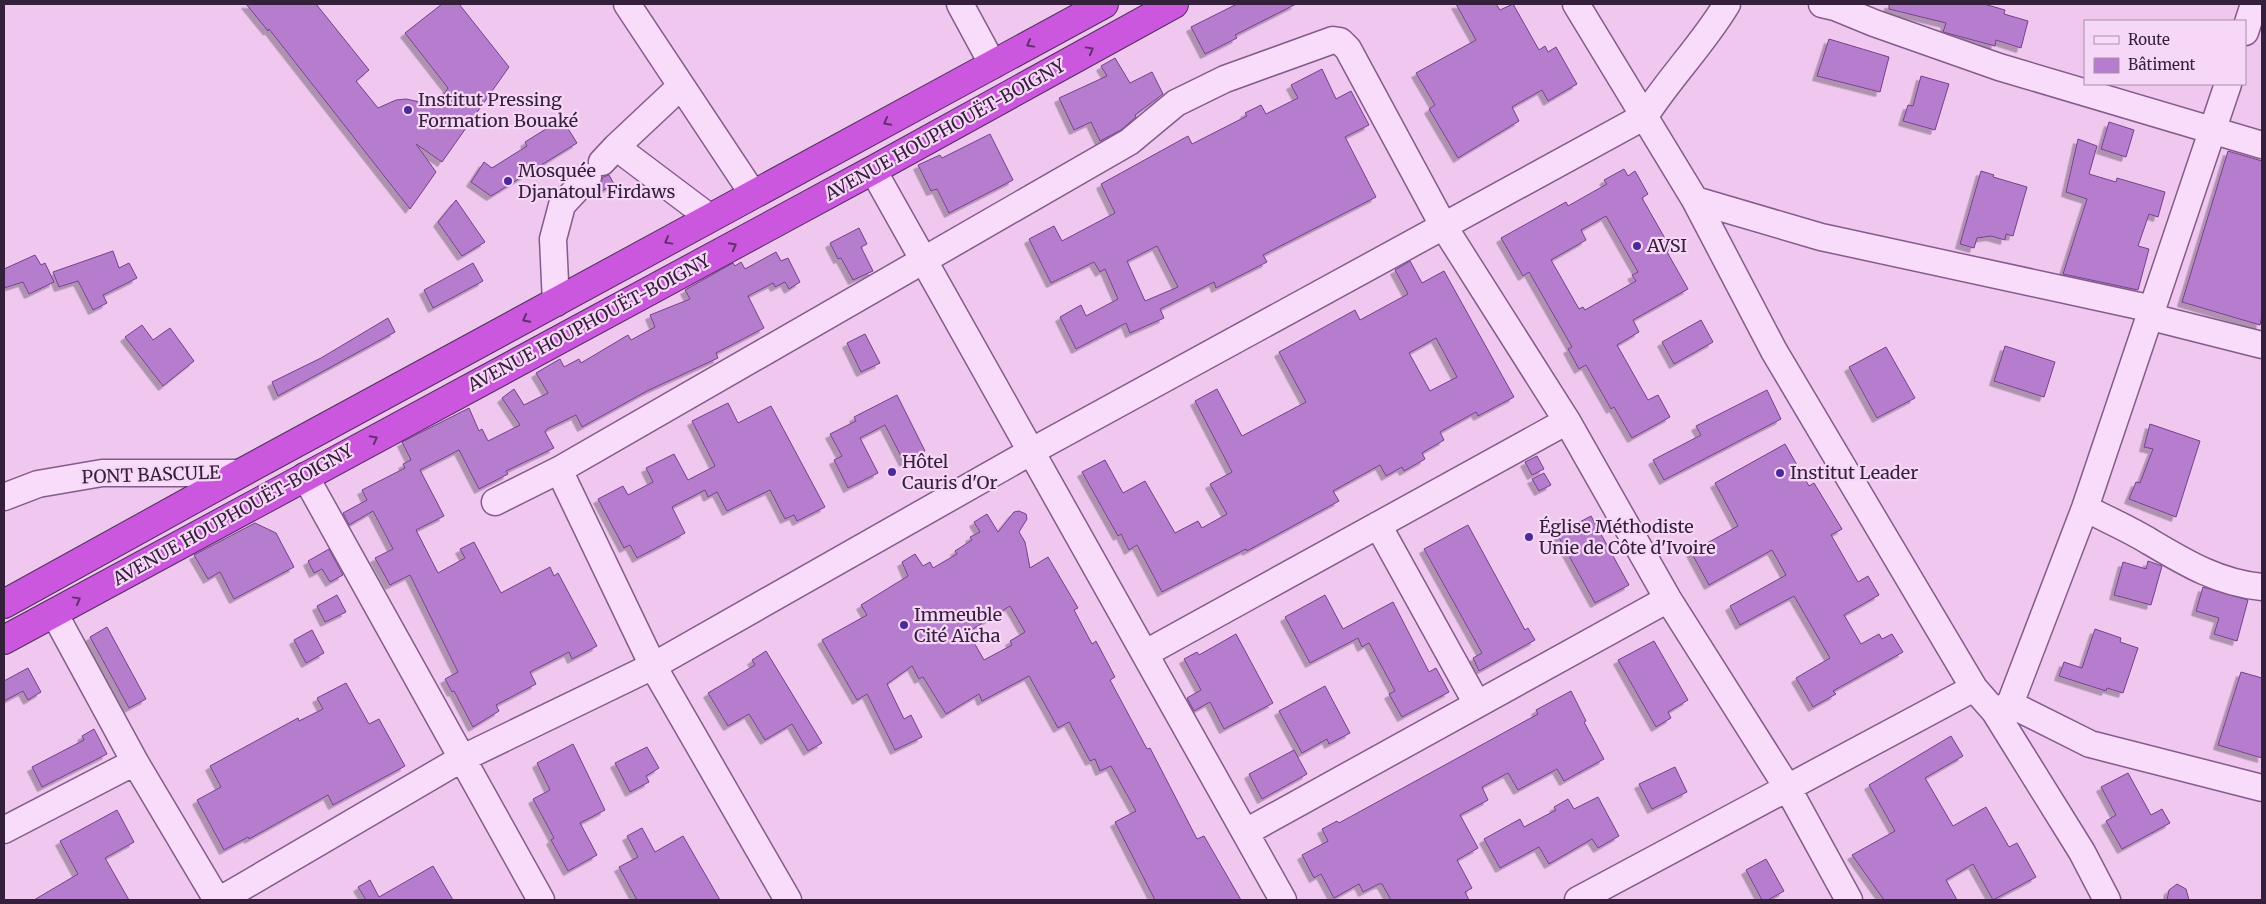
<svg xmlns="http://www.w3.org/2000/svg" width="2266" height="904" viewBox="0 0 2266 904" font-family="Merriweather,serif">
<defs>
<filter id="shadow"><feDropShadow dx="-4.5" dy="4.5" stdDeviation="0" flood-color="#0004"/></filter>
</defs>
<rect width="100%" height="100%" fill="#efc7ef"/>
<path fill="#b67cce" stroke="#74418b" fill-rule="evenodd" filter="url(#shadow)" d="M246,4H316L369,70L356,81L378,108L396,100L406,99L420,102L434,109L448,88L405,33L442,4H459L509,67L442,162L416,144L436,172L410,209L269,29L268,31Z
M1237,4H1296L1235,35L1237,38L1205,54L1191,27Z
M1456,4H1496L1500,10L1513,4L1539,50L1545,46L1548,52L1556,47L1577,84L1548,101L1542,90L1512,107L1519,121L1458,158L1429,109L1435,105L1416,73L1476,40Z
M1889,4H1984L2005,10L2004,14L2028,21L2021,48L1996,40L1995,46L1943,32L1946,23L1889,9Z
M1829,39L1889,57L1880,92L1817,76Z
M1115,58L1130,83L1152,72L1163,94L1135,115L1136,117L1121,130L1100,141L1091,122L1074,130L1059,98L1107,76L1101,66Z
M1322,69L1336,99L1351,91L1369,125L1345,137L1376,197L1263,255L1267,262L1216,288L1214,282L1160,309L1164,318L1130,333L1126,323L1076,349L1060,317L1081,305L1086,316L1118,299L1105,269L1100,272L1094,262L1051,283L1029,239L1054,226L1062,241L1115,213L1101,184L1188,136L1192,144L1247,116L1245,113L1261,105L1266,114L1298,98L1291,85ZM1157,246L1178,287L1145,301L1127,261Z
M1921,76L1949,84L1935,130L1903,121L1908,105L1913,106Z
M562,119L577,143L491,196L471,182L484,162L492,168L527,146L525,142Z
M2109,122L2134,130L2126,157L2101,149Z
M990,134L1013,180L949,213L937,189L931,191L918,165L940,155L942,158Z
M2078,139L2097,146L2089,174L2116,182L2117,178L2165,192L2158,217L2149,214L2138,246L2149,249L2138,290L2063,274L2087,199L2066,192Z
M2228,151L2262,161V316L2260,325L2182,302Z
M1624,169L1628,176L1635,171L1648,194L1642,198L1671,249L1667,252L1688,289L1633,320L1639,332L1617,345L1648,400L1658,395L1670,417L1632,438L1614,407L1611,409L1586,365L1579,369L1568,349L1572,347L1529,272L1523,276L1501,238L1566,202L1568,206L1607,184L1604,180ZM1606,216L1638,272L1632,275L1636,281L1585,310L1583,307L1579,309L1551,260L1586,240L1581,230Z
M1981,171L1994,175L1993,177L2027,187L2013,236L2006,234L2005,240L1991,236L1977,238L1974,248L1960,244Z
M609,175L614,184L598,193L596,191L603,177Z
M456,200L485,242L462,256L438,222Z
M859,228L867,244L861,247L873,271L853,280L841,258L838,259L830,243Z
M113,251L119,268L129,263L137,278L103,295L107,303L93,310L78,281L59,287L53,272Z
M776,252L781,261L788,258L800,282L789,289L785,282L775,287L773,283L748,296L764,328L716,353L718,358L647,391L582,427L576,415L547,429L545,432L554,448L506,471L508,474L479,489L459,450L420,470L444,516L416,530L438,573L465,558L460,549L474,542L501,593L550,567L554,576L558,573L597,646L572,659L569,652L530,672L536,684L496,705L499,711L473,727L454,691L452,692L445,679L458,672L410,575L390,585L375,558L393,549L373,511L349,525L343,513L367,500L362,490L405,468L403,464L411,460L402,442L469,408L479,431L482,429L488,441L520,425L502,398L514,389L524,405L548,393L536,373L560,359L564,367L579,359L581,363L628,335L631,340L655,327L650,315L690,299L685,290L733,263L735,266L741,262L745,269Z
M35,255L41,265L45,263L54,282L29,294L23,282L4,288V269Z
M1410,261L1422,283L1444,271L1514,397L1478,416L1476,412L1440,432L1444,440L1422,453L1425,459L1404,471L1402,467L1386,476L1380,465L1333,491L1339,501L1247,551L1246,549L1162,592L1137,545L1129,550L1121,534L1118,536L1082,472L1105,460L1123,493L1145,481L1175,533L1198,521L1202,528L1227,514L1210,484L1232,472L1195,401L1217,389L1242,436L1306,402L1279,352L1355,310L1360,320L1408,294L1395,270ZM1436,338L1457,377L1430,391L1409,353Z
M473,263L483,281L433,308L424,290Z
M388,318L395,332L278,396L272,382L321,358Z
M1701,320L1713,342L1674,364L1662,342Z
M142,325L153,340L170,328L194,361L163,386L125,337Z
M865,334L880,363L861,372L847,343Z
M2005,346L2055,362L2044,397L1994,381Z
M1886,347L1915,398L1877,418L1849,367Z
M1767,390L1781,419L1664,480L1653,460L1701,435L1696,426Z
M897,395L925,451L904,462L885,425L860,438L878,473L848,488L834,460L842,456L830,434L856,421L854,417Z
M728,403L738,423L771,406L825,507L797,521L794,515L785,519L770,490L727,511L717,492L708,497L705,490L672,507L685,533L637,558L630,545L624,548L598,499L623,486L628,495L653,482L646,468L674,454L688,480L715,466L692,421Z
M2150,424L2200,441L2176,517L2129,499L2136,482L2140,483L2153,449L2144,447Z
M1785,444L1809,486L1814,483L1842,529L1831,535L1858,582L1868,576L1879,595L1844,615L1861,644L1879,634L1882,639L1892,634L1903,652L1833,691L1836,694L1813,707L1796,678L1830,658L1794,596L1740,625L1730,606L1786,575L1772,550L1709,585L1691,552L1738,526L1715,483Z
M1537,456L1544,469L1532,475L1525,462Z
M1544,473L1551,485L1539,491L1532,479Z
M1019,511L1026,514L1027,519L1019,532L1025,542L1030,568L1048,557L1078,608L1074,610L1092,644L1096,641L1115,677L1110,680L1147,749L1150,748L1197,839L1204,836L1241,900H1155L1115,822L1136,811L1111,766L1100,771L1095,759L1090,761L1069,722L1058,728L1029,676L982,701L979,694L946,714L923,677L919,679L912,666L887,684L904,719L911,715L922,737L895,750L867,694L857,700L822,640L867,615L861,605L908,576L902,562L915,554L923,566L930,562L933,568L957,554L955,551L972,540L970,537L980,532L974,522L987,514L998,532L1014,512ZM1010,606L1025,632L1010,641L1012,645L984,660L968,632Z
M1591,516L1629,585L1595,603L1557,534Z
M255,523L276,533L294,567L234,599L220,572L208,579L194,555Z
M1468,525L1525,630L1528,628L1535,640L1479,671L1473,658L1482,653L1424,549Z
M329,549L343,575L330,582L322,569L314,573L308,561Z
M2148,561L2162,566L2151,605L2114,595L2123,562L2146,569Z
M2203,587L2248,600L2237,641L2214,634L2219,618L2196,611Z
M337,595L346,612L325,622L317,606Z
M1325,595L1343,629L1393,602L1429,672L1436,668L1449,692L1402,717L1389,694L1395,691L1369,643L1362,647L1358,638L1310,663L1285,617Z
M107,627L146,699L129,708L90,637Z
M2095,629L2121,638L2120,642L2138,648L2123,693L2107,688L2106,691L2059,676L2064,662L2082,668Z
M312,630L324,653L306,663L294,640Z
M1236,634L1273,703L1224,729L1210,702L1194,711L1187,698L1201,690L1184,659L1197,652L1199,655Z
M1654,641L1688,700L1668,712L1671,718L1656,727L1618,660Z
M766,651L822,743L808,751L792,724L765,740L749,714L728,726L708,693L755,665L752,660Z
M28,668L41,692L28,700L23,691L4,701V681Z
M2241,672L2262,678V758L2218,745Z
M346,683L369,724L379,719L405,766L333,805L328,795L249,839L248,837L224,850L197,800L221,787L210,766L298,718L299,721L323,709L317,698Z
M1325,686L1350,733L1329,744L1327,739L1302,753L1279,711Z
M1571,691L1586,721L1584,722L1604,759L1564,781L1557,769L1518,790L1508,773L1482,787L1488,800L1460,815L1478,848L1457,860L1472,888L1465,892L1469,900H1391L1382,884H1379L1363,892L1359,884L1334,898L1321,874L1314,878L1302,855L1328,841L1322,829L1337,821L1339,823L1538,714L1536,710Z
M94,729L107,754L42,787L32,767L84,740L82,736Z
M1951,736L1963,756L1925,778L1953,826L1986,807L2009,847L2017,843L2036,877L1993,900L1973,864L1946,880L1957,900H1884L1852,855L1895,831L1869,785Z
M573,744L605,810L580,823L597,855L568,871L551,840L554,838L533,799L550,790L537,763Z
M647,747L659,768L646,776L649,782L630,792L615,763Z
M1294,750L1307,774L1262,799L1249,774Z
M1675,767L1687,792L1652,809L1639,784Z
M2128,773L2151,815L2162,809L2170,823L2122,849L2106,821L2116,815L2101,787Z
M1598,797L1619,836L1598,848L1592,839L1549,864L1539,847L1500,868L1484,839L1520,819L1524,827L1556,810L1554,807L1568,799L1574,809Z
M117,810L134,842L105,858L129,900H34L78,874L60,841Z
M642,828L655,852L683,836L720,900H637L619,867L638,857L627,836Z
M1766,859L1784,891L1768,900H1762L1746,870Z
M433,866L453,900H366L358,887L370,880L379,897Z
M2177,884L2186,889L2189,900H2167L2169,890Z"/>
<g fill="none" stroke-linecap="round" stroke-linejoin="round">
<defs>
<path id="minor" d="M627,4L753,194
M960,4L993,65
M1576,4L1695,200L1774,351L1974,688L1995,712L2082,852L2107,900
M1822,4L1835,7L1874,23L1999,67L2262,145
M2245,32L2254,4
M616,147L681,86
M602,162L616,147L709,217
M873,170L1283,900
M1695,200L1821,237L2153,309
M556,303L553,239L562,205L588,177
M2151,317L2262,345
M559,470L653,666L788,900
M305,476L541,900
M4,497L38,484L102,473H241
M495,502L559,470L1129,142L1176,103L1225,79L1333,40L1340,41L1348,49L1444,227L1567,421L1668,599L1787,787L1849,900
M2085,508C2106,519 2127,528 2147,540C2184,562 2218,583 2262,587
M1378,525L1477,704
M54,613L135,762L217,900
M1146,653L1567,421
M2010,704L2090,744L2262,788
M1995,712L2010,704L2085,508L2228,84
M4,830L135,762
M1246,832L1668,599
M220,900L461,759L653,666L1032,451L1645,116C1670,77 1703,44 1727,4
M1578,900L1974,688"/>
<path id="highway" d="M4,604L241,473L1104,4
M4,640L873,170L1174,4"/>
</defs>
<use href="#minor" stroke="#835c8c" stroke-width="29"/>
<use href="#highway" stroke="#4f305a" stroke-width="30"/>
<use href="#minor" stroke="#f9dbfa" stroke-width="26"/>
<use href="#highway" stroke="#cb57df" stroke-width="28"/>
</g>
<defs><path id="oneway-chevron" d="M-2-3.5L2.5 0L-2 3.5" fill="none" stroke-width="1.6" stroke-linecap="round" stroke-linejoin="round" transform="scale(1.25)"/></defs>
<g stroke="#62306d">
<use href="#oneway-chevron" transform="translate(1030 44) rotate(151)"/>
<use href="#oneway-chevron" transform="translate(1090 50) rotate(-29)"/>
<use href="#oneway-chevron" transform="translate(887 122) rotate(152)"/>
<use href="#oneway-chevron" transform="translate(668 241) rotate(151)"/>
<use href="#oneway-chevron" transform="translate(733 246) rotate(-28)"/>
<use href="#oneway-chevron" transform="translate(526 319) rotate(152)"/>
<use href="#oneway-chevron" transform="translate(374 439) rotate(-28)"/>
<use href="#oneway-chevron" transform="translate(77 600) rotate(-29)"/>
</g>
<g fill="#4a2a9c" stroke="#f7d7f7" stroke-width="2">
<circle cx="408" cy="110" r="5"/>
<circle cx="508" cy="181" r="5"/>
<circle cx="1637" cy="246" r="5"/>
<circle cx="892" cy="472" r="5"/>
<circle cx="1780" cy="473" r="5"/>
<circle cx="1529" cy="537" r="5"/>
<circle cx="904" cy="625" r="5"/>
</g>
<g text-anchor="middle" stroke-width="4.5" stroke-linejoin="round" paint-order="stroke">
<g font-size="18" fill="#35203c" stroke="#f7d7f7" text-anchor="start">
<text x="418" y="106">Institut Pressing<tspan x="418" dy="21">Formation Bouaké</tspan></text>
<text x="518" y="177">Mosquée<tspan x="518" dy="21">Djanatoul Firdaws</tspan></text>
<text x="1647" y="252">AVSI</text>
<text x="902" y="468">Hôtel<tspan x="902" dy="21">Cauris d'Or</tspan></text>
<text x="1790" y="479">Institut Leader</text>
<text x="1539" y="533">Église Méthodiste<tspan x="1539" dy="21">Unie de Côte d'Ivoire</tspan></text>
<text x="914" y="621">Immeuble<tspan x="914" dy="21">Cité Aïcha</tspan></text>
</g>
<g font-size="18" fill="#35203c" stroke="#f7d7f7">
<text transform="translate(945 130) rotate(-29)" y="6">AVENUE HOUPHOUËT-BOIGNY</text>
<text transform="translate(589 323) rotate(-28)" y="6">AVENUE HOUPHOUËT-BOIGNY</text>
<text transform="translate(151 475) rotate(-2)" y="6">PONT BASCULE</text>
<text transform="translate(233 515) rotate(-29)" y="6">AVENUE HOUPHOUËT-BOIGNY</text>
</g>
</g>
<rect width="2266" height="904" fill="none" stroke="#35203c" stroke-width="10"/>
<rect x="2084" y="20" width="162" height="65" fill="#f7d7f7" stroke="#a98eac"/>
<rect x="2094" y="36" width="25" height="8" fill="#f9dbfa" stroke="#a98eac"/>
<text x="2128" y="45" font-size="15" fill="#35203c">Route</text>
<rect x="2094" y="58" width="25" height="15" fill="#b67cce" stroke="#a98eac"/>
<text x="2128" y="70" font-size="15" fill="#35203c">Bâtiment</text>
</svg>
